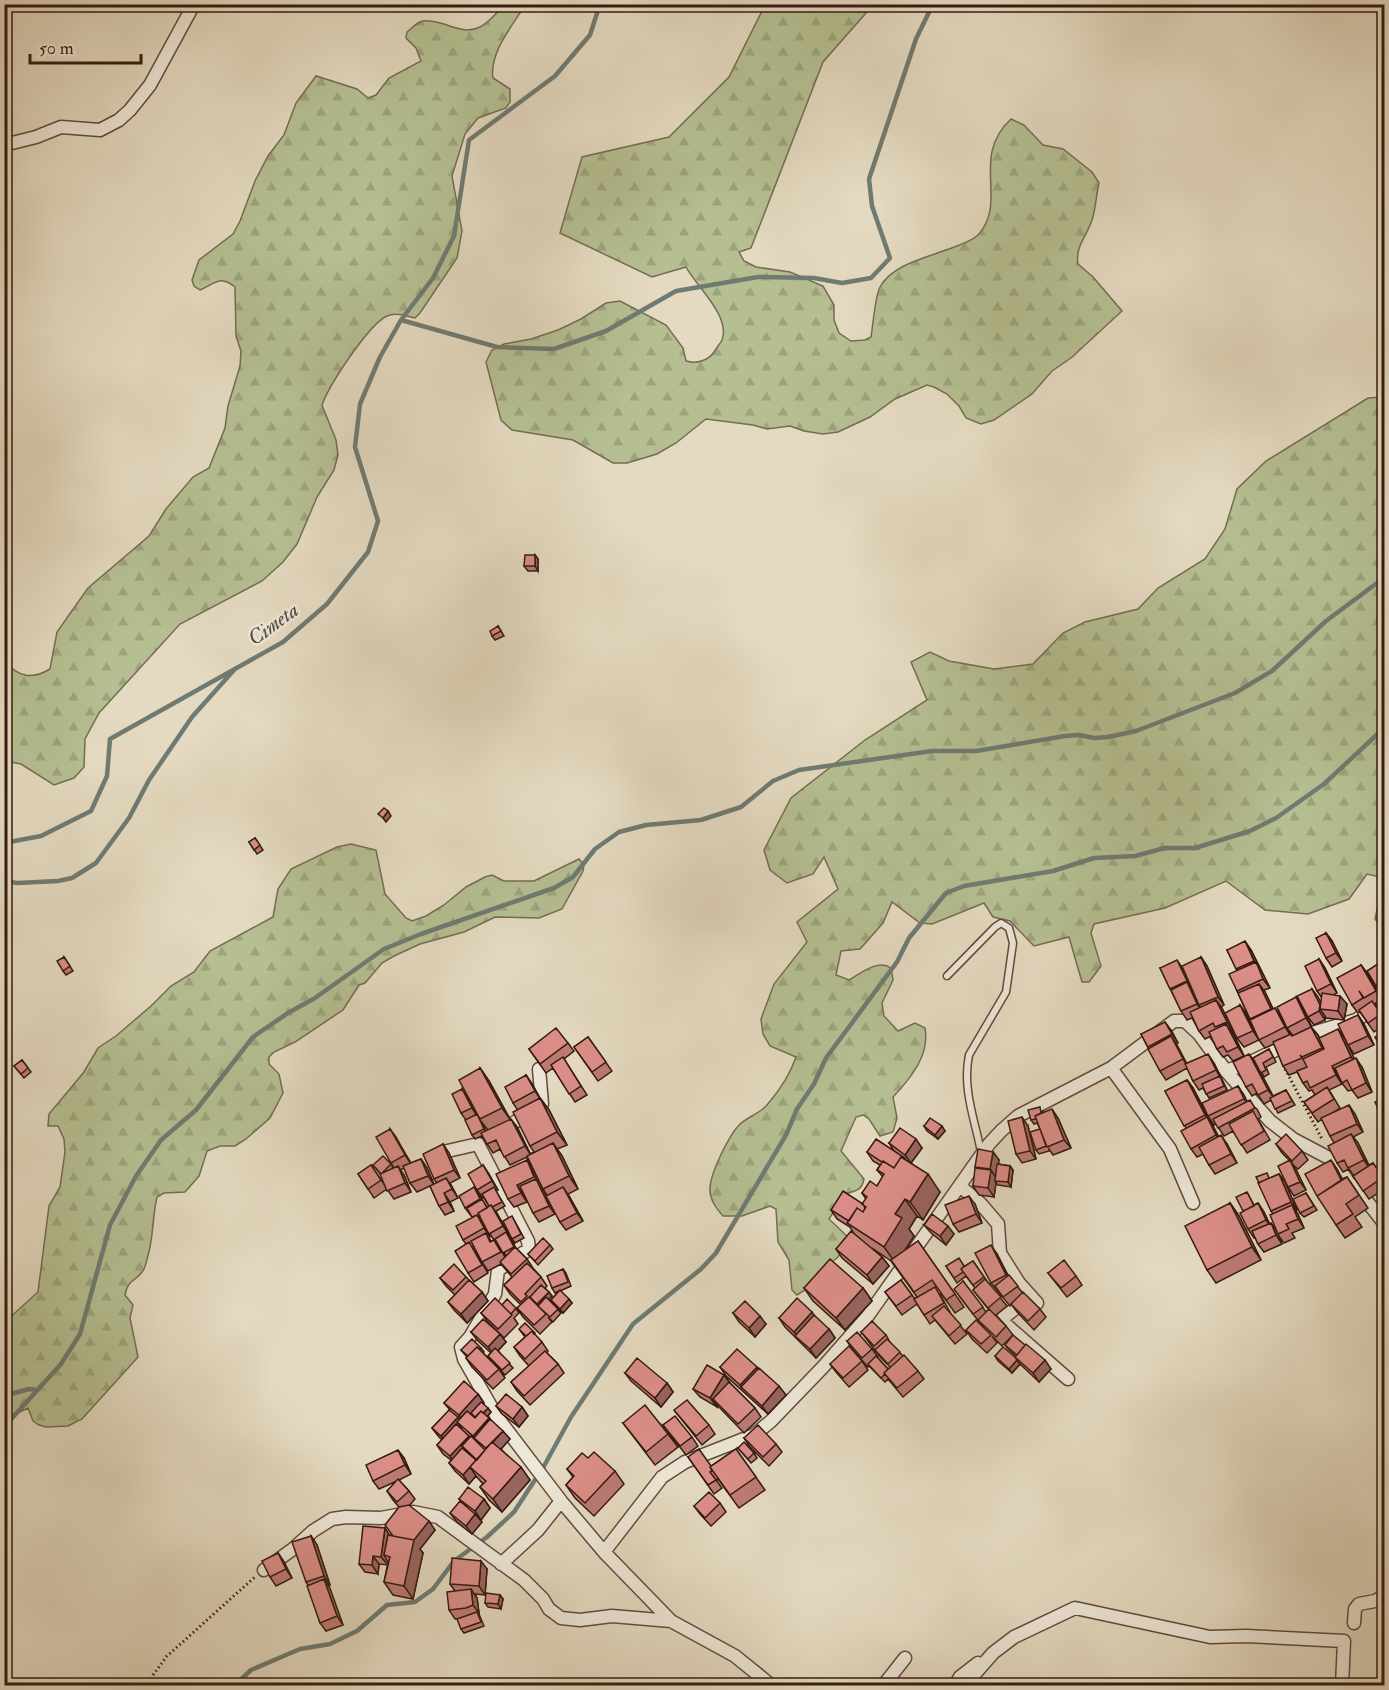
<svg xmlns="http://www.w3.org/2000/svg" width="1389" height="1690" viewBox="0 0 1389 1690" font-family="'IM FELL Double Pica',serif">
<defs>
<pattern id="forest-firs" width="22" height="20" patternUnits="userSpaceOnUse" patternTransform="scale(1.5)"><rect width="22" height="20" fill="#b5bf92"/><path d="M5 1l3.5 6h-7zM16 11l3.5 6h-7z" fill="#9ca47d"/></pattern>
</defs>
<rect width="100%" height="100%" fill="#e4dac1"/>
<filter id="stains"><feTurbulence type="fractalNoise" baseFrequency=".00333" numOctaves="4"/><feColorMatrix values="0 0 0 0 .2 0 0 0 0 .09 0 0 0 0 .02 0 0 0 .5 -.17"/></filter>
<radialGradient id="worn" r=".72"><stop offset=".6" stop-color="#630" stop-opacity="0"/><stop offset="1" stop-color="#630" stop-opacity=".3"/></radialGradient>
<path fill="url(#forest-firs)" stroke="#756c52" stroke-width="1.5" d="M502,5H525C513,25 489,53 493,78L510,89V102L506,108L478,118L465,134L452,176L462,231L457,258L420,313L415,318C407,316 395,312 387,316C369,324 329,385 322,405L336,440L338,455L334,470L317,497L297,544L283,562L262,581L180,624L99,713L85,739L84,767L74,778L54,785L21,764L5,761V662C19,677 32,680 50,669L57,632L88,588L149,536L166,509L193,477L209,468L225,428L228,406L240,366L241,351L236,336L235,287C220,275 216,283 200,290L194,286L192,280L199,260L233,234L240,221L255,181L268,156L284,135L296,103L316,76L357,89L368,98L376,95L389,78L421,61L416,48L406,38L407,32C412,28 417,22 423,21C442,18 461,37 480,27C488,23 495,14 502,8Z
M765,5H873L823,62L751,248L739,252L744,261L756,267L790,272L823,286L834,305V320L839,333L851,341L865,340L871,337C873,326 875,296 880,287C892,265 925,258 946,250C956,246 972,242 979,234C1008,200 970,157 1011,119L1024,125L1043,145L1063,149L1092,172L1099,183C1096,195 1096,208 1092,220C1087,236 1075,246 1078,264L1093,277L1122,311L1071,358L1052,371L1032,394L994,420L981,424L966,418L959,406L947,394L934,387L927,385L895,399L870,417L838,432L823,434L804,431L790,426L767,429L753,425L706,419L676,443L657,454L627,463H613L573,440L512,430L501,420L486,362L492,350L504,344L531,339L558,330L581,319L606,303L620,301L666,325L683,348L686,361C696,364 708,361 714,352C716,348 720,344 722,340C731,316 696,286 686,267L652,277L560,233L582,157L669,137L729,77Z
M1382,397L1384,399V930L1375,919L1384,878L1367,874L1349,899L1308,914L1265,910L1226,881L1165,908L1094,924L1091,933L1101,966L1089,982H1082L1069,937L1034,946L1010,921L993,917L984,903L932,924L920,923L892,902L883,923L860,949L841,951L836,975L849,980C861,973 878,959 891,968L893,980L882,1003L884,1016L898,1031L915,1023L925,1028C930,1055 911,1078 893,1097L897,1118L893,1132L880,1136L869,1119L863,1115L856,1117L841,1151L864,1179C862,1190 856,1191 845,1194L829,1219L850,1239L838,1257L827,1266L821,1280L797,1295L792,1290L789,1260L778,1242L776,1209L770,1206L742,1216H723C716,1208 709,1199 710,1187C711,1172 729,1135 740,1124C748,1117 760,1113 767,1105C779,1091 790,1075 796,1057L770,1046L763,1034L761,1019L774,984L807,942L797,922L838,889L824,857L813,874L787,883L770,870L764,850L791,798L865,740L927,700L911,662L930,652L949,661L994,669L1033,664L1063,633L1085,622L1138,609L1158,588L1205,559L1225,529L1237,489L1266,461L1368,398Z
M351,844L376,850L385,894L406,918L412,921L426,916L444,905L466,887L485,877L492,875L504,881H534L579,859L584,865L583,871L562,909L539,918L495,917L464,932L420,944L394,956L382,963L365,983L359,985L343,1010L295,1042L274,1052L269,1057V1064L279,1074L283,1093L270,1118L246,1139L235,1146H220L207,1151L199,1176L185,1192L164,1193L157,1197C152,1217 154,1238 147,1259C146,1263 145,1269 142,1272C135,1282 128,1279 125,1295L133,1305L130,1318L138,1357L82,1419L68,1426L46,1427L39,1425L33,1421L28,1408L5,1419V1322L38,1292L49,1206L60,1187L65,1152L64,1139L58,1126H48L49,1114L84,1072L98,1048L116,1036L151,1006L171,986L194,972L210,951L273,917L278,889L291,869L337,847Z"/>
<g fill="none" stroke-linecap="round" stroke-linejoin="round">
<path stroke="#6f7b72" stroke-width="4.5" d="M401,320L497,347L554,349L606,331L676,291L758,277L814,278L842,283L871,278L890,258L872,206L869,179L916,39L933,4
M4,843L41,836L91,811L107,776L110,739L283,642L327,604L368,552L378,521L355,447L360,404L380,357L401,320L433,278L454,236L469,140L555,76L590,35L600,4
M4,881L17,883L58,881L72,878L96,863L129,818L149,780L192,717L234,670
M4,1396L29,1389L37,1390
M4,1427L61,1364L80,1334L110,1225L136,1176L161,1140L196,1110L253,1037L288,1013L315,998L384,949L421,934L554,888L573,877L595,849L619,832L646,825L701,820L741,807L773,781L799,770L932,751H976L1065,736L1079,735L1094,738L1108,737L1136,731L1235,693L1272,671L1326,621L1377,583L1384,580
M4,1446L8,1440L5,1426
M234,1686L251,1670L300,1649L330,1644L357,1631L387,1605L415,1602L433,1589L454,1561L487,1537L514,1512L544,1466L571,1417L633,1324L701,1269L716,1253L786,1135L797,1109L814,1084L826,1058L897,962L909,938L946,893L964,886L1053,871L1094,858L1135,856L1165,848H1195L1250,831L1276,818L1324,784L1384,728"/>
<defs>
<path id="service" d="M947,976L995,927L1001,923L1009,928L1013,943L1006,992L969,1055C962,1089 975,1120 981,1152"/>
<path id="minor" d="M4,145L36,137L61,127L100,130L119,120L130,110L150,85L194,4
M1111,1068L1170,1149L1193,1203
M1226,1071L1270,1121L1293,1139L1329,1158L1336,1164L1351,1186H1355L1384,1223
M499,1131L533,1112L542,1104L539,1069
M443,1152L478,1144L528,1241L529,1249L498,1270L495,1294L470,1337L461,1347L464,1359L497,1417L561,1501L604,1552L671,1621L735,1656L772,1686
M960,1186L980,1203L998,1224L1000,1253L1019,1283L1037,1303
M1026,1300L1003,1318V1322L1068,1379
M604,1552L662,1477L685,1462L754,1435L771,1421L823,1367L867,1317L989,1144L1001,1131L1018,1116L1111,1068L1174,1021H1185L1199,1034L1226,1071L1251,1062L1309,1034L1356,1020L1384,1003
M501,1564L538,1530L561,1501
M264,1570L293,1549L313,1531L332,1519L346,1517L381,1518L413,1512L438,1517L524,1580L543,1599L549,1609L561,1618L580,1620L612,1616L671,1621
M1354,1623L1355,1609L1359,1604L1375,1601L1384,1596
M883,1686L905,1658
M955,1686L960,1677L978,1663
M969,1686L972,1677L993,1653L1014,1637L1075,1608L1210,1637L1246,1636L1344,1641L1342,1686"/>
</defs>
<use href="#service" stroke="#614a3d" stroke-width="9"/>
<use href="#minor" stroke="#614a3d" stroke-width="15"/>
<path stroke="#351a11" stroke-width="3" stroke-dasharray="1.5 3" stroke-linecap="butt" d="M1283,1065L1322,1139
M145,1686L167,1656L255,1577"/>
<use href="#service" stroke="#ede7d7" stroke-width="6"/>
<use href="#minor" stroke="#ede7d7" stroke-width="12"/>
</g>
<path fill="#bc7a75" stroke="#351a11" stroke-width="1.5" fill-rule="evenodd" d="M535,555L538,559V571H528L524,566Z
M498,626L504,636L495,640L492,636Z
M255,838L263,850L257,854L249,842Z
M1326,933L1332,941L1342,961L1332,967L1326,958Z
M1227,950H1251L1270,988L1264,990L1273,1009L1275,1008L1281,1017L1290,1034L1293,1036L1287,1028L1296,997L1302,1006L1311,1027L1318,1035L1324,1049L1344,1037L1354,1059L1362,1067L1372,1092L1358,1098L1352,1090L1348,1091L1342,1083L1338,1075L1342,1084L1329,1090L1340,1108L1331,1114H1355L1363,1132L1353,1137L1358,1143L1369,1165L1373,1163L1384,1180V1189L1369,1199L1353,1176H1354L1349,1169L1343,1172L1337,1163L1334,1143L1330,1136L1322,1119L1318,1122L1304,1102L1315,1095L1312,1090L1309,1091L1303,1083L1297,1072L1289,1075L1283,1066L1274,1044L1265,1048L1259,1040L1237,991V970Z
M64,957L73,971L66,975L63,971Z
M1201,957L1207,966L1224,1005L1221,1007L1244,1056L1233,1061L1228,1055L1223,1057L1217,1049L1211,1036L1205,1039L1199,1031L1192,1018L1187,1020L1181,1011L1160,968L1183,969L1191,985Z
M1319,959L1325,968L1337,993L1333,995L1347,1004L1344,1020L1326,1018L1325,1016V1020L1314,1025L1308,1017L1312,989L1321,1004L1322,998L1317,991Z
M1384,960V994L1382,995L1376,986Z
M1361,965L1367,973L1382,1000L1374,1004L1384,1019V1024L1374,1032L1360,1012L1358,1013L1352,1005Z
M1240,1005L1246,1014L1259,1040L1244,1047L1237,1038Z
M1358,1015L1364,1024L1374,1045L1354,1054L1348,1045Z
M1171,1030L1178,1043L1176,1044L1187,1064L1214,1063L1227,1090L1209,1098L1203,1088L1199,1090L1193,1081L1187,1068L1166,1080L1160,1071L1141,1034Z
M588,1037L612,1071L598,1081L574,1047Z
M568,1043L574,1051L564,1059L587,1095L575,1102L553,1068L546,1073L529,1049Z
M1269,1049L1276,1062L1266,1067L1269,1074L1264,1077L1253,1058Z
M22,1060L31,1072L24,1078L14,1066Z
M1255,1062L1273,1096L1286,1090L1295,1105L1278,1113L1271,1100L1264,1104L1257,1093L1252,1096L1246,1087Z
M480,1068L489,1081L510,1119L517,1127L530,1154L534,1152L530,1146L517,1109L513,1103L526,1075L532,1084L540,1098L549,1110L567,1145L557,1149L562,1156L578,1189L568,1194L583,1221L566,1230L560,1222L547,1195L543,1189L555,1214L539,1222L533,1213L524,1193L527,1202L514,1207L508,1199L527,1160L532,1167L527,1157L510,1165L500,1149L493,1153L482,1136L475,1139L472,1135L466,1120L461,1113L462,1089L468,1098L477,1115ZM480,1120L488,1130L486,1131Z
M1187,1080L1193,1088L1219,1137L1227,1144L1237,1163L1215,1174L1209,1165L1203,1154L1197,1157L1191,1149L1186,1128L1165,1091Z
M1238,1086L1247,1102L1257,1109L1261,1117L1258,1119L1270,1140L1247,1153L1233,1131L1224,1136L1216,1124L1214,1125L1208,1116Z
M1043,1111V1113L1058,1118L1071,1148L1053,1155L1049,1149V1151L1039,1154L1036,1150L1040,1129L1037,1123L1034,1124L1031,1120Z
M924,1126L945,1131L938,1139L927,1131Z
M1028,1126L1036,1159L1022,1163L1016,1154Z
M390,1129L411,1163L421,1159L427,1168L434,1184L437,1183L434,1179L443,1144L449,1153L460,1178L450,1183L458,1198L450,1202L454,1211L445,1215L439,1206L430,1186L417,1192L410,1183L404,1168L400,1170L404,1175L411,1192L394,1199L387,1189L374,1198L358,1174L371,1165L386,1187L381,1175L373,1165L391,1164L393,1168H394L391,1163Z
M889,1143L922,1148L911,1163L940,1192L923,1220L917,1216L909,1229L914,1236L905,1250L918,1241L964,1307L955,1313L941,1293L940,1294L950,1312H949L967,1334L955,1344L935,1320L930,1324L917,1304L902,1315L885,1292L901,1280L915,1299L917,1297L891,1261L872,1248L882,1257L889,1266L873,1284L842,1258L836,1249L855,1235L850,1227L837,1219L831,1210L863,1204L866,1199L862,1193L877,1186L883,1177L877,1170L880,1165L873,1161L867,1152L894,1151Z
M1276,1144L1302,1151L1308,1160L1298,1169L1293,1165L1306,1190L1294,1196L1288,1187L1289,1160L1282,1153Z
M993,1152L999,1160L998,1164L1010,1166L1013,1170L1011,1187L998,1185L996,1183L994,1197L979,1195L973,1186L976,1169L975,1167Z
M483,1165L498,1190L496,1191L505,1206L496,1211L516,1248L527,1259L533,1268L541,1277L547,1286L545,1288L552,1296L548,1300L561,1313L553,1322L548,1317L552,1322L540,1334L523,1317L517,1308L521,1305L510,1294L504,1285L512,1277L501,1264L488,1271L482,1262L474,1246L472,1247L488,1273L474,1282L468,1273L466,1244L463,1240L472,1217L465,1208L474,1187L487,1207L489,1206L484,1198H483L477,1190ZM481,1221H482L494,1240L491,1241L489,1238L490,1237ZM497,1241L506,1256L505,1257L496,1242Z
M1337,1169L1342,1179L1347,1177L1368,1208L1355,1217L1362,1227L1345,1238L1336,1225Z
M1279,1174L1285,1182L1297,1210L1296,1211L1304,1228L1292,1233L1295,1238L1284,1243L1278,1235L1282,1244L1264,1252L1258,1244L1255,1237L1254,1238L1248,1229L1247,1192L1254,1205L1258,1203L1264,1212L1269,1223L1277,1231L1273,1214L1271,1211L1270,1178Z
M1306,1193L1317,1210L1304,1217L1300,1213Z
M1230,1203L1239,1216L1261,1260L1216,1283L1207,1270Z
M975,1204L982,1223L959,1232L953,1224Z
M512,1216L524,1238L515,1243L512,1239Z
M924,1225L954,1234L946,1245L931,1233Z
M550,1245L553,1249L538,1265L528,1254Z
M997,1254L1008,1275L1022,1292L1040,1309L1046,1317L1034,1330L1017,1312L1011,1304L1010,1306L991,1283Z
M973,1261L989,1284L1007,1306L996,1315L1006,1326L1013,1335L1002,1346L992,1336L997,1343L987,1353L972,1339L966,1330L983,1327L960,1297L963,1281L986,1312L989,1310L973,1290L975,1288L966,1276L957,1283L946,1266H965Z
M563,1269L566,1273L571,1286L560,1291L572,1303L563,1313L554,1304L551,1300L559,1291L555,1293L552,1288Z
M1048,1273L1076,1276L1082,1285L1067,1297Z
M466,1277L482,1292L488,1301L467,1323L454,1310L448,1302L455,1295L446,1286L440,1278Z
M804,1288H863L872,1301L845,1330L813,1301Z
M504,1307L516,1308L519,1313L514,1318L518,1324L504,1338L487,1321L481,1313Z
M733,1313L766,1324L755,1337L739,1322Z
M779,1318L829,1329L835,1338L816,1358L785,1327Z
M519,1329L542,1342L548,1351L547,1353L558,1364L564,1373L530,1405L517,1391L511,1382L529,1366L520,1356L514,1347L525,1337Z
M471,1332L506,1342L498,1351L513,1368L505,1375L491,1360L488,1356L491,1353L477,1340Z
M861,1332L886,1335L891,1344L918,1371L924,1379L903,1397L888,1379L885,1382L869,1366L868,1367L853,1350L847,1341L872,1349L878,1357V1358L888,1369L890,1367L881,1358Z
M1005,1345L1051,1369L1039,1382L1020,1364L1012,1373L998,1361L995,1356L1015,1357L1016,1356L1008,1349Z
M481,1348L484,1352L483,1353L499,1369L505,1378L493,1389L472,1367L466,1358L467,1357L461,1350Z
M862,1361L868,1370L849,1387L836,1372L830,1364Z
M720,1367L758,1369L786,1395L768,1414L726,1376Z
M625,1373L667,1383L673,1392L661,1407L631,1381Z
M724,1375L730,1383L755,1408L761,1417L744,1433L717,1405V1407L700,1397L693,1389Z
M478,1394L484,1403L483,1404L491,1412L487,1417L510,1439L501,1449L530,1480L502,1512L489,1500L480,1487L483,1484L476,1476L469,1484L455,1471L449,1463L451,1460L443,1454L437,1445L442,1440L439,1437L432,1428L450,1410L444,1403Z
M496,1406L522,1407L528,1416L519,1427L502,1414Z
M674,1410L709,1425L715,1434L702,1445Z
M623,1423L668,1434L678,1447L655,1465Z
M663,1425L692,1437L698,1446L686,1455Z
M744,1438L776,1444L782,1452L769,1466L750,1447Z
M738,1448L754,1453L757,1458L751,1463Z
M736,1449L765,1490L739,1508L718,1479L716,1480L722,1488L714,1494L688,1457L711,1466Z
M404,1458L411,1474L399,1480L409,1491L415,1499L409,1506L435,1530L420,1549L423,1553L413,1599L393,1595L384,1582L388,1562V1565L379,1564L378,1574L365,1572L359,1564L390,1535L393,1536L399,1507L393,1500L387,1491L397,1481L379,1489L373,1481Z
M588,1458L615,1471L624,1484L594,1516L575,1498L566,1485L573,1477L567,1469Z
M459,1499H484L490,1508L481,1520L478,1518L482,1522L472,1534L457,1522L450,1513L462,1503Z
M720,1503L726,1512L711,1526L700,1514L694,1506Z
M311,1536L317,1545L330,1585H328L343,1625L326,1631L320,1623L308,1585L306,1582Z
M278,1553L284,1562L292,1578L276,1586L270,1577Z
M487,1569L485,1595L475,1594L477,1598L479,1613V1614L484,1626L464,1633L461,1629L458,1619H455L449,1610L455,1591L450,1584Z
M500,1595L503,1599L501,1609L488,1607L485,1603Z"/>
<path fill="#99635f" stroke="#351a11" stroke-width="1.5" d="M535,555L538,559V571L535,566Z
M388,811L391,816L386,822L383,818Z
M1326,933L1332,941L1342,961L1336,953Z
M1245,941L1251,950L1270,988L1263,979Z
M1201,957L1207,966L1224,1005L1218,997Z
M1319,959L1325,968L1337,993L1331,984Z
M1177,960L1183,969L1193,989L1187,981Z
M1361,965L1367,973L1382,1000L1376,991Z
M1187,982L1193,991L1203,1013L1197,1004Z
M1259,984L1265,992L1277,1017L1271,1009Z
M1312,989L1318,997L1324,1009H1320L1325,1016V1020L1319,1011Z
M1340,996L1347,1004L1344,1020L1338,1011Z
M1296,997L1302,1006L1312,1027L1306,1018Z
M1216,1000L1222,1008L1233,1030L1227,1022Z
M1240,1005L1246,1014L1259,1040L1253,1031Z
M1275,1008L1281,1017L1291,1036L1285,1027Z
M1358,1015L1364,1024L1374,1045L1368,1036Z
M1165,1022L1171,1030L1178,1043L1172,1034Z
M1226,1024L1232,1032L1244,1056L1238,1047Z
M1311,1027L1318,1035L1328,1056L1322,1048Z
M1338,1029L1344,1037L1358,1066L1351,1057Z
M1171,1036L1177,1045L1189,1068L1183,1059Z
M1208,1054L1214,1063L1227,1090L1216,1070Z
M1249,1054L1255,1062L1274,1098L1268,1090Z
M1356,1058L1362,1067L1372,1092L1366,1083Z
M1332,1066L1338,1075L1342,1084L1336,1075Z
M480,1068L489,1081L511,1121L502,1108Z
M526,1075L532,1084L541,1100L535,1091Z
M1187,1080L1193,1088L1222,1144L1216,1135Z
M1238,1086L1244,1095L1250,1107L1244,1099Z
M462,1089L468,1098L487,1133L472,1108Z
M540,1098L549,1110L567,1145L557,1132Z
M1349,1105L1355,1114L1363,1132L1357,1124Z
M1052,1109L1058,1118L1071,1148L1064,1140Z
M1022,1117L1028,1126L1036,1159L1030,1151Z
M511,1119L517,1127L531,1155L525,1146Z
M942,1126L945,1131L938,1139L935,1135Z
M390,1129L396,1137L411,1164L405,1155Z
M1351,1134L1358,1143L1370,1169L1364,1160Z
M1221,1135L1227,1144L1237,1163L1231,1154Z
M916,1139L922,1148L911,1163L905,1155Z
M553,1143L562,1156L578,1189L569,1176Z
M443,1144L449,1153L460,1178L454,1170Z
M993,1152L999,1160L997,1178L990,1169Z
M421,1159L427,1168L434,1185L428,1176Z
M527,1160L533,1169L555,1214L549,1206Z
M1290,1160L1296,1169L1306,1190L1300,1182Z
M1331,1160L1337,1169L1349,1192L1343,1183Z
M483,1165L489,1174L498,1190L492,1181Z
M398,1166L404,1175L411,1192L405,1183Z
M1010,1166L1013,1170L1011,1187L1008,1182Z
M991,1170L997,1179L995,1181L996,1183L994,1197L988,1188Z
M928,1174L940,1192L923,1220L910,1202Z
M1279,1174L1285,1182L1297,1210L1291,1202Z
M446,1178L452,1187L458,1198L452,1189Z
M517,1185L523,1194L527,1202L521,1193Z
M563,1187L569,1196L583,1221L577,1213Z
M444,1193L450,1202L454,1211L448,1202Z
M969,1196L975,1204L982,1223L976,1214Z
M905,1199L917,1216L909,1229L914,1236L896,1264L884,1247L895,1214Z
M1230,1203L1239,1216L1261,1260L1252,1247Z
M1258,1203L1264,1212L1272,1229L1266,1220Z
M491,1205L497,1214L509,1235L503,1226Z
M1292,1205L1298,1214L1304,1228L1298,1219Z
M477,1215L483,1223L490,1237L484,1228Z
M1271,1223L1277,1231L1282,1244L1276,1235Z
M948,1226L954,1234L946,1245L940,1236Z
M991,1245L997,1254L1012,1284L1006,1275Z
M882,1257L889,1266L873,1284L867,1275Z
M863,1288L872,1301L845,1330L836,1318Z
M482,1292L488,1301L467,1323L461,1314Z
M549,1292L552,1296L540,1308L537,1304Z
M569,1299L572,1303L563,1313L560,1309Z
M812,1312L818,1321L797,1337L794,1332Z
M760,1316L766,1324L755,1337L749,1328Z
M829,1329L835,1338L816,1358L810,1349Z
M500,1334L506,1342L494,1355L488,1347Z
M1017,1360L1020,1364L1012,1373L1009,1369Z
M1045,1360L1051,1369L1039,1382L1033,1373Z
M757,1367L763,1376L742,1388L740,1385Z
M724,1375L730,1383L713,1399L717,1405V1407L710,1398Z
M667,1383L673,1392L661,1407L655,1398Z
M779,1386L786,1395L768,1414L762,1406Z
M478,1394L484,1403L465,1424L459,1415Z
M522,1407L528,1416L519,1427L513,1419Z
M488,1408L491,1412L481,1424L478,1420Z
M458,1417L464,1426L457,1422L462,1429L448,1445L441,1436Z
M489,1418L495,1427L474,1438L479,1445L473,1436Z
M503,1431L510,1439L493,1458L487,1449Z
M469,1436L475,1444L462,1446L467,1453L456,1465L450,1456Z
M398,1450L404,1458L411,1474L405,1465Z
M476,1460L470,1467L476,1476L469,1484L463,1475Z
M521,1467L530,1480L502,1512L493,1499Z
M484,1499L490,1508L481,1520L475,1511Z
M475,1514L482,1522L472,1534L466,1526Z
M429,1521L435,1530L420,1549L423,1553L413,1599L404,1586L412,1542Z
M385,1528L391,1537L384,1555L388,1562V1565L381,1557Z
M311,1536L317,1545L330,1585L324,1576Z
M278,1553L284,1562L292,1578L286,1569Z
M373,1556L379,1564L378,1574L372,1565Z
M481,1561L487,1569L485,1595L479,1586Z
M324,1579L330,1588L343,1625L337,1616Z
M471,1589L477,1598L479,1613L473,1605Z
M500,1595L503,1599L501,1609L498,1604Z"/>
<path fill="#db8e88" stroke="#351a11" stroke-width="1.5" d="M525,555H535V566H524Z
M498,626L501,631L492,636L490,631Z
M384,808L388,811L383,818L378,814Z
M255,838L260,845L254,850L249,842Z
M1326,933L1336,953L1326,958L1316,938Z
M1245,941L1254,961L1236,969L1227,950Z
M64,957L70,966L63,971L57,961Z
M1201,957L1218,997L1199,1005L1182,966Z
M1319,959L1331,984L1317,991L1305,966Z
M1177,960L1187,981L1170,989L1160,968Z
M1384,960V983L1383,982L1376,986L1367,971Z
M1256,962L1263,979L1237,991L1229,974Z
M1361,965L1376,991L1364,998L1359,991L1363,998L1352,1005L1337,978Z
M1187,982L1197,1004L1181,1011L1171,990Z
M1259,984L1271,1009L1250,1019L1238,993Z
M1312,989L1320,1005L1319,1011L1308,1017L1297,996Z
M1322,993L1340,996L1338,1011L1320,1009Z
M1296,997L1306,1018L1287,1028L1277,1007Z
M1216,1000L1227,1022L1215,1027L1213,1023L1199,1031L1190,1012Z
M1384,1000V1014L1383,1015L1376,1005Z
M1372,1001L1381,1014L1368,1023L1359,1010Z
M1240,1005L1253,1031L1237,1038L1225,1013Z
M1275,1008L1285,1027L1259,1040L1250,1020Z
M1358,1015L1368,1036L1348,1045L1338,1024Z
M1165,1022L1172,1034L1148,1047L1141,1034Z
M1226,1024L1238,1047L1227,1052L1223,1046L1217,1049L1209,1032Z
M1311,1027L1322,1048L1302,1057L1300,1055L1302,1058L1283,1066L1273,1042L1291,1034L1292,1036Z
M556,1028L568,1043L540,1064L529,1049Z
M1338,1029L1351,1057L1332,1066L1336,1075L1310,1088L1307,1081L1303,1083L1297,1071L1307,1067L1303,1059L1324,1049L1319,1038Z
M1384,1032V1053L1375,1037Z
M1171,1036L1183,1059L1160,1071L1148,1049Z
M588,1037L606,1062L592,1072L574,1047Z
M1269,1049L1273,1057L1263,1063L1266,1070L1261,1073L1253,1058Z
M1208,1054L1216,1070L1193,1081L1185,1064Z
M1249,1054L1268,1090L1258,1095L1252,1084L1246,1087L1233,1062Z
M563,1057L581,1086L569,1094L551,1065Z
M1356,1058L1366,1083L1352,1090L1347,1080L1342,1083L1335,1068Z
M22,1060L28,1068L21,1074L14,1066Z
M480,1068L502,1108L480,1119L459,1080Z
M526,1075L535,1091L513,1103L505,1087Z
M1220,1076L1224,1086L1206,1094L1202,1084Z
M1187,1080L1205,1115L1184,1126L1165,1091Z
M1238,1086L1244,1099L1208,1116L1202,1103Z
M1327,1087L1334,1099L1312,1113L1304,1102Z
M462,1089L472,1108L461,1113L452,1094Z
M1286,1090L1292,1101L1275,1109L1270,1098Z
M1384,1097V1122L1375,1102Z
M540,1098L557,1132L530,1146L513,1112Z
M1250,1100L1255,1108L1218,1128L1213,1119Z
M1349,1105L1357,1124L1330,1136L1321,1118Z
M1040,1107L1041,1113L1035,1116L1036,1119L1031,1120L1028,1110Z
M1052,1109L1064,1140L1047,1147L1035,1116Z
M1253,1111L1264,1131L1241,1145L1229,1124Z
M477,1114L484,1129L472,1135L465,1120Z
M1022,1117L1030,1151L1016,1154L1008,1121Z
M1207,1117L1216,1135L1191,1149L1181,1131Z
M930,1118L942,1126L935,1135L924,1126Z
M511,1119L525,1146L504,1157L496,1140L487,1144L481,1133Z
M900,1128L916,1139L905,1155L889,1143Z
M390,1129L405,1155L391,1163L376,1137Z
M1040,1129L1046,1146L1036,1150L1030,1132Z
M1286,1134L1302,1151L1292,1161L1276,1144Z
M1351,1134L1364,1160L1348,1168L1344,1160L1337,1163L1328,1146Z
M1221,1135L1231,1154L1209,1165L1199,1147Z
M876,1139L905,1158L904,1159L901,1157L894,1168L883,1161L882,1162L867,1152Z
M553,1143L569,1176L543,1189L527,1156Z
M443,1144L454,1170L434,1179L423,1154Z
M978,1149L993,1152L990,1169L975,1167Z
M383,1156L391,1164L381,1174L373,1165Z
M901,1157L928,1174L910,1202L905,1199L895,1214L902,1218L884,1247L847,1223L857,1208L863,1212L866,1207L862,1204L867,1197L862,1193L870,1181L877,1186L884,1174L877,1170L883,1161L894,1168Z
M421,1159L428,1176L410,1183L403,1166Z
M527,1160L534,1177L517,1185L521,1193L508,1199L496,1174Z
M1290,1160L1300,1182L1288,1187L1278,1166Z
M1331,1160L1341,1180L1317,1196L1305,1174Z
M1373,1163L1383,1177L1363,1191L1353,1176Z
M997,1164L1010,1166L1008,1182L995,1181Z
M371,1165L381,1180L368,1189L358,1174Z
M483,1165L492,1181L477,1190L468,1174Z
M398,1166L405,1183L387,1191L380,1174Z
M975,1168L991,1170L988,1188L973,1186Z
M1267,1173L1269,1178L1259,1183L1256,1177Z
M1279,1174L1291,1202L1271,1211L1258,1183Z
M1347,1177L1359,1195L1346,1204L1353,1214L1336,1225L1317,1196Z
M446,1178L452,1189L444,1193L448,1202L439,1206L430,1186Z
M536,1179L549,1206L533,1213L520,1186Z
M474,1187L480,1199L465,1208L459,1196Z
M494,1187L502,1202L492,1207L491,1205L489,1206L482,1194Z
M563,1187L577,1213L560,1222L546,1196Z
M843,1191L863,1204L865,1208L863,1212L857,1208L849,1221L831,1210Z
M1247,1192L1254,1206L1243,1211L1236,1197Z
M1306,1193L1314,1206L1300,1213L1293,1199Z
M969,1196L976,1214L953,1224L945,1205Z
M482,1199L487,1208L478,1213L480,1216L478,1217L477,1215L472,1217L467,1208Z
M1230,1203L1252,1247L1207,1270L1185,1226Z
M1258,1203L1266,1220L1248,1229L1240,1213Z
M491,1205L503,1226L489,1234L478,1213Z
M1292,1205L1298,1219L1286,1224L1289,1229L1278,1234L1270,1215Z
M932,1214L948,1226L940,1236L924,1225Z
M477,1215L484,1228L463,1240L456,1226Z
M512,1216L521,1234L512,1239L503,1221Z
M1271,1223L1276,1235L1258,1244L1252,1231Z
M851,1231L882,1257L867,1275L836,1249Z
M506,1232L514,1247L503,1253L495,1239Z
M486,1233L490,1242L494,1240L501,1252L482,1262L471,1241Z
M543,1238L550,1245L535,1261L528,1254Z
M918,1241L955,1294L946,1300L932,1280L914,1292L891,1260Z
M469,1242L482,1265L468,1273L455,1251Z
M991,1245L1006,1275L991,1283L975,1253Z
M515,1247L527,1259L511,1274L500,1262Z
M959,1258L964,1266L961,1269L963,1272L954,1278L946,1266Z
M830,1259L863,1288L836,1318L804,1288Z
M1064,1260L1076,1276L1061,1288L1048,1273Z
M973,1261L984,1277L973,1285L961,1269Z
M527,1263L541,1277L525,1294L527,1296L521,1302L504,1285Z
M454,1264L466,1277L453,1290L440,1278Z
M563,1269L568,1282L552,1288L547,1276Z
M1009,1275L1018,1286L1003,1297L995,1286Z
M985,1279L1001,1297L988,1308L973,1290Z
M469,1280L482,1292L461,1314L448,1302Z
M901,1280L912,1295L896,1306L885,1292Z
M963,1281L983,1307L973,1314L954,1289Z
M541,1285L549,1292L537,1304L530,1297Z
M935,1287L944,1303L924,1315L914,1299Z
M560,1290L569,1299L560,1309L551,1300Z
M1023,1292L1040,1309L1028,1321L1011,1304Z
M529,1297L546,1314L534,1325L517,1308Z
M546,1297L558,1309L550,1317L538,1306Z
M495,1298L512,1315L498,1329L481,1313Z
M797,1298L812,1312L794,1332L779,1318Z
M507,1299L516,1308L511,1314L502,1305Z
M745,1301L760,1316L749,1328L733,1313Z
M944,1306L961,1325L949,1336L932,1316Z
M989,1309L1006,1326L996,1337L978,1320Z
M814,1315L829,1329L810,1349L795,1336Z
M483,1319L500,1334L488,1347L471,1332Z
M976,1320L991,1335L981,1344L966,1330Z
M872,1321L886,1335L874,1346L861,1332Z
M525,1323L535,1333L534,1334L532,1331L526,1336L519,1329Z
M532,1331L542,1342L525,1359L514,1347Z
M857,1332L872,1349L862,1358L847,1341Z
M1013,1335L1025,1345L1017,1355L1005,1345Z
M472,1339L481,1348L480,1349L477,1347L468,1356L461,1350Z
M887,1339L900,1352L888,1364L875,1350Z
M1026,1344L1045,1360L1033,1373L1015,1357Z
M849,1346L862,1361L843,1378L830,1364Z
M477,1347L499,1369L487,1380L466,1358Z
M1003,1347L1015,1357L1017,1360L1009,1369L995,1356Z
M495,1348L510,1363L502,1370L488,1356Z
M737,1349L757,1367L740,1385L720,1367Z
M545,1351L558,1364L524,1396L511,1382Z
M904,1355L918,1371L897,1388L884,1373Z
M876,1356L888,1369L884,1373L885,1374L881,1378L868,1364Z
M637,1358L667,1383L655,1398L625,1373Z
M707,1365L724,1375L710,1398L693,1389Z
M759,1368L779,1386L762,1406L741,1387Z
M464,1381L478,1394L459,1415L444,1403Z
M729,1382L755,1408L738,1424L713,1399Z
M506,1394L522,1407L513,1419L496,1406Z
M687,1400L709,1425L696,1436L674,1410Z
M481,1402L488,1408L483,1413L481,1411L475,1417L471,1413Z
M645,1405L668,1434L646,1452L623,1423Z
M449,1410L458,1417L441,1436L432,1428Z
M467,1411L475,1418L481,1411L489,1418L473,1436L457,1422Z
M675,1416L692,1437L680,1446L663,1425Z
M490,1419L503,1431L486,1448L474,1438Z
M456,1424L469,1436L450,1456L437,1445Z
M758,1425L776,1444L763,1457L744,1438Z
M471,1436L485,1450L477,1460L462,1446Z
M492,1442L521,1467L493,1499L480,1487L486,1481L470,1467Z
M744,1442L754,1453L748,1459L738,1448Z
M462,1448L476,1460L463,1475L449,1463Z
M699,1449L711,1466L710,1467L712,1471L710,1472L716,1480L708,1485L688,1457Z
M736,1449L756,1477L730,1495L710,1467Z
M398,1450L405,1465L373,1481L366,1465Z
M594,1452L615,1471L585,1503L566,1485L574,1476L567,1469L582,1453L588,1458Z
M398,1479L409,1491L397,1502L387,1491Z
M468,1487L484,1499L475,1511L459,1499Z
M709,1492L720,1503L705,1518L694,1506Z
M460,1501L475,1514L466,1526L450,1513Z
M409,1505L429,1521L414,1540L393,1536L385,1525L399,1507Z
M363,1526L385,1528L381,1557L373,1556L372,1565L359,1564Z
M388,1535L414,1540L404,1586L384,1582L390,1557L384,1555Z
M311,1536L324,1576L306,1582L292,1542Z
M278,1553L286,1569L270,1577L262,1561Z
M452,1558L481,1561L479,1586L450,1584Z
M324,1579L337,1616L320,1623L307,1586Z
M471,1589L473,1605L466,1608L449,1610L447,1592Z
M486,1593L500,1595L498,1604L485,1603Z
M477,1612L481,1622L461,1629L457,1619Z"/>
<g text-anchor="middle" stroke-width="5" stroke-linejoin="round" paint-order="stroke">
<g font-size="21" font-style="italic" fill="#524a42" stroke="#ede7d7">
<text transform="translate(273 624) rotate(-36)" y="7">Cimeta</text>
</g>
</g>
<rect width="1389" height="1690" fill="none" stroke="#e4dac1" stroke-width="24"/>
<rect x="6" y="6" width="1377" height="1678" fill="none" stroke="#351a11" stroke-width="3"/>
<rect x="12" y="12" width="1365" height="1666" fill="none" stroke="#351a11" stroke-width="1.5"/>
<path d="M30 54v9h111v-9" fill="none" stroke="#351a11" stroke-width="3"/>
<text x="39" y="54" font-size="18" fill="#351a11" stroke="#ede7d7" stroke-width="4.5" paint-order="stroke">50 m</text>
<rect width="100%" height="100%" filter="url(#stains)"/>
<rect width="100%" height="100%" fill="url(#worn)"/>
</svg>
